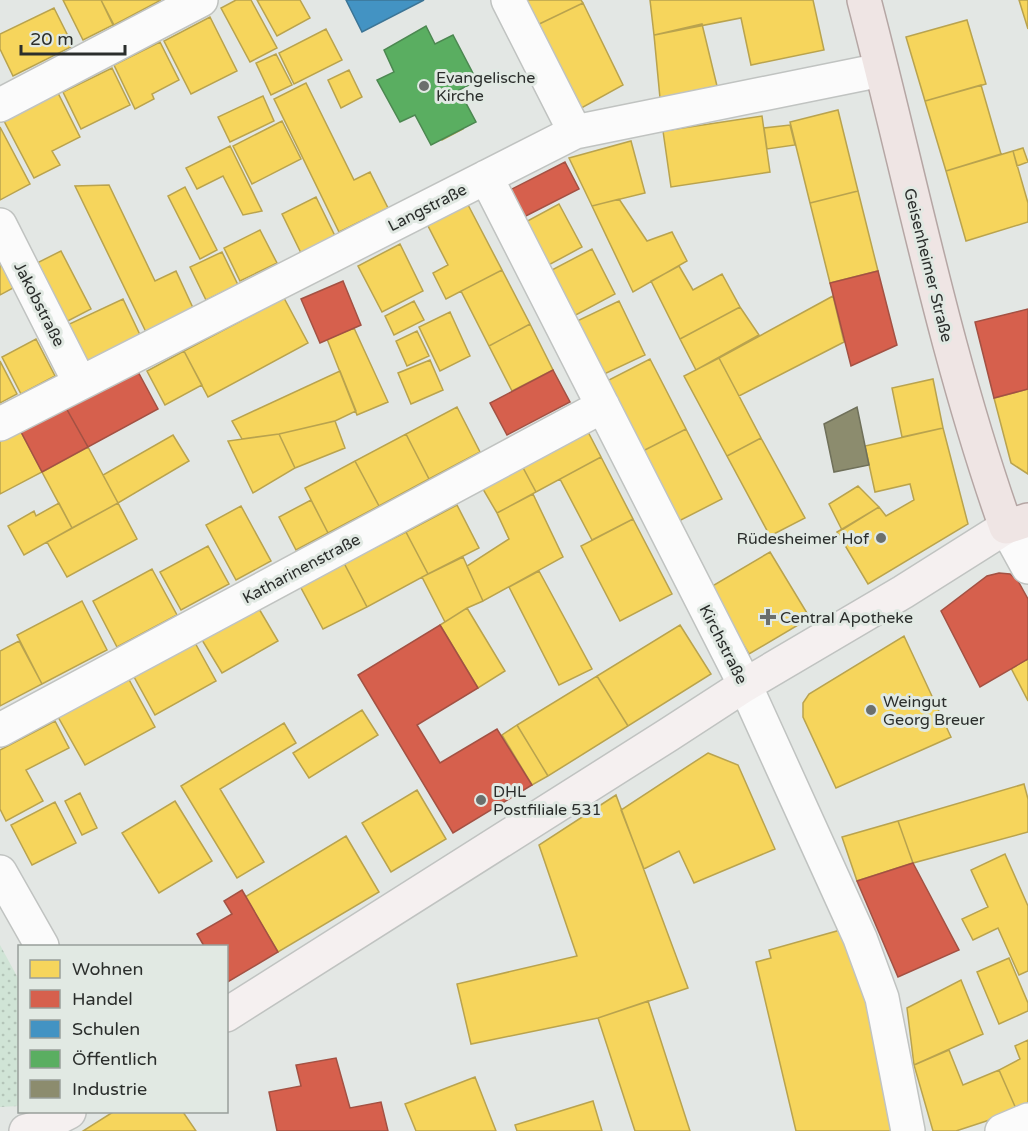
<svg xmlns="http://www.w3.org/2000/svg" width="1028" height="1131" viewBox="0 0 1028 1131" font-family="'Varela Round',sans-serif">
<defs>
<pattern id="garden-dots" width="8" height="8" patternUnits="userSpaceOnUse" patternTransform="scale(1.5)"><rect width="8" height="8" fill="#d0e4d6"/><path d="M2 2h.1M6 6h.1" fill="none" stroke="#b3c4b8" stroke-width="1.8" stroke-linecap="round"/></pattern>
</defs>
<rect width="100%" height="100%" fill="#e3e7e4"/>
<path fill="url(#garden-dots)" d="M0,945L19,980V1106L0,1107Z"/>
<path fill="#f6d55c" stroke="#b9a34e" stroke-width="1.5" d="M63,0H101L113,25L83,40Z
M101,0H161L114,25Z
M236,0H251L277,48L250,62L221,8Z
M257,0H300L310,18L277,36Z
M519,0H581L583,3L533,27Z
M650,0H813L824,50L751,65L741,18L654,35Z
M1019,0H1028V29Z
M583,3L623,85L576,111L533,27Z
M54,8L73,46L13,76L0,49V34Z
M210,17L237,71L191,94L164,41Z
M967,20L986,84L925,101L906,37Z
M702,24L717,86L660,98L654,35Z
M326,29L342,60L294,84L279,53Z
M160,42L179,80L152,94L154,99L135,109L114,65Z
M276,54L292,85L271,95L256,63Z
M112,68L130,105L81,129L63,92Z
M349,70L362,97L341,108L328,80Z
M306,83L354,180L370,172L388,208L339,232L274,99Z
M981,85L1001,154L946,171L925,101Z
M57,91L80,137L52,151L60,165L34,178L3,119Z
M263,96L274,121L230,142L218,117Z
M452,107L463,129L442,140L430,119Z
M838,110L858,191L810,203L790,122Z
M762,116L770,172L671,187L663,131Z
M282,121L301,159L252,184L233,146Z
M790,125L795,145L767,149L764,128Z
M0,127L30,184L0,200Z
M631,141L645,193L592,206L569,158Z
M230,146L262,211L243,215L223,176L197,189L186,168Z
M1023,148L1028,162L1017,166L1013,151Z
M1013,151L1028,203V222L966,241L946,171Z
M109,185L155,281L176,271L193,308L146,332L75,186Z
M185,187L217,250L200,259L168,196Z
M858,191L878,271L830,283L810,203Z
M316,197L335,236L301,253L282,214Z
M619,199L647,241L672,232L687,261L633,292L592,206Z
M466,201L502,270L446,299L433,273L448,265L426,222Z
M559,204L582,247L543,268L520,225Z
M260,230L277,263L240,281L224,248Z
M400,244L423,291L382,312L358,266Z
M592,249L615,294L572,317L548,272Z
M61,251L91,309L60,325L29,267Z
M222,252L238,285L206,300L190,267Z
M0,259L15,287L0,295Z
M679,266L693,290L722,274L740,307L680,339L651,281Z
M502,270L530,324L489,346L461,291Z
M833,296L844,342L739,396L719,358Z
M284,298L308,343L208,397L184,351Z
M123,299L141,337L81,365L63,327Z
M414,301L424,320L394,335L385,316Z
M619,301L645,355L600,376L575,322Z
M740,307L759,335L696,370L680,339Z
M450,312L470,356L440,371L419,327Z
M530,324L553,370L512,391L489,346Z
M354,328L388,402L357,415L327,339Z
M417,331L429,356L407,366L396,341Z
M36,339L55,376L21,394L2,357Z
M184,351L202,385L165,405L147,371Z
M719,358L761,438L727,456L684,376Z
M650,359L686,429L639,453L603,383Z
M430,360L443,390L411,404L398,373Z
M0,361L17,394L0,403Z
M340,371L356,411L335,421L279,434L242,439L232,421Z
M933,379L943,428L902,437L892,388Z
M1028,389V474L1011,463L994,398Z
M457,407L480,452L429,479L406,434Z
M335,421L345,448L295,468L279,434Z
M586,428L601,457L536,492L520,462Z
M943,428L968,524L868,584L837,532L879,507L886,516L914,500L910,484L875,492L865,446Z
M686,429L722,499L675,523L639,453Z
M20,430L42,472L0,494V440Z
M279,434L295,468L253,493L228,441Z
M406,434L429,479L379,506L355,461Z
M173,435L189,461L118,503L103,475Z
M761,438L805,518L770,536L727,456Z
M88,447L118,503L72,528L42,472Z
M601,457L633,519L592,540L560,479Z
M355,461L379,506L328,533L305,488Z
M520,462L536,492L497,513L480,484Z
M858,486L879,507L842,530L829,504Z
M533,494L563,557L483,601L467,566L509,539L497,513Z
M311,500L328,533L296,550L279,517Z
M59,503L72,528L24,555L8,526L34,511L36,516Z
M118,503L137,539L67,577L47,542Z
M457,505L479,548L428,574L406,532Z
M241,506L271,561L236,580L206,525Z
M633,519L672,594L620,621L581,546Z
M406,532L428,574L367,607L344,563Z
M208,546L229,584L181,610L160,572Z
M770,552L810,618L749,654L709,588Z
M463,557L483,601L467,608L445,622L422,577Z
M344,563L367,607L323,629L300,586Z
M152,569L177,615L117,647L93,601Z
M539,571L592,669L559,685L509,587Z
M82,601L107,650L42,684L17,635Z
M255,602L278,641L222,673L199,635Z
M467,608L505,671L478,688L440,625Z
M680,625L711,674L628,726L597,676Z
M904,636L951,737L836,788L803,717V703L809,694Z
M19,641L42,684L0,706V651Z
M194,641L216,681L155,715L133,675Z
M1028,659V701L1011,668Z
M127,676L155,727L85,765L57,715Z
M597,676L628,726L548,776L517,725Z
M362,710L378,735L309,778L293,753Z
M55,721L69,748L26,770L43,801L6,821L0,809V750Z
M284,723L296,743L220,789L264,862L237,878L181,786Z
M517,725L548,776L532,785L502,735Z
M708,753L738,765L775,849L694,883L679,851L644,869L621,810Z
M1024,784L1028,799V832L913,863L898,821Z
M417,790L446,839L391,872L362,823Z
M80,793L97,828L82,835L65,801Z
M616,795L688,988L598,1018L471,1044L457,984L577,956L539,845Z
M175,801L212,861L159,893L122,833Z
M55,802L76,843L32,865L11,825Z
M898,821L913,863L857,881L842,837Z
M346,836L379,892L278,952L245,897Z
M1005,854L1028,906V971L1019,975L998,928L973,940L962,919L988,907L971,870Z
M844,929L883,1054L894,1131H796L756,962L771,958L769,950Z
M1009,958L1028,1003V1011L999,1024L977,972Z
M961,980L983,1034L914,1065L907,1008Z
M648,1001L690,1131H635L598,1018Z
M1028,1040V1105L1017,1111L999,1070L1020,1059L1015,1046Z
M949,1050L963,1085L999,1070L1017,1111L956,1131H933L914,1065Z
M475,1077L496,1131H416L405,1104Z
M593,1101L602,1131H517L515,1125Z
M113,1112H183L196,1131H83Z"/>
<path fill="#d6604d" stroke="#a35143" stroke-width="1.5" d="M565,162L579,189L520,219L506,192Z
M878,271L897,345L851,366L830,283Z
M343,281L361,325L320,343L301,299Z
M1028,309V389L994,398L975,322Z
M136,368L158,409L88,447L65,406Z
M553,370L570,402L507,435L490,403Z
M65,406L88,447L42,472L20,430Z
M999,573L1010,574L1018,581L1028,599V659L980,687L941,611L987,576Z
M440,625L478,688L417,725L440,763L497,729L532,785L453,833L358,675Z
M913,863L959,950L898,977L857,881Z
M242,890L278,952L226,983V946H204L197,934L232,914L224,901Z
M336,1058L350,1108L381,1102L388,1131H277L269,1092L301,1086L296,1065Z"/>
<path fill="#4393c3" stroke="#3c7596" stroke-width="1.5" d="M346,0H424L362,32Z"/>
<path fill="#5aae61" stroke="#4c8851" stroke-width="1.5" d="M426,26L435,44L453,35L477,81L459,90L476,122L431,145L415,115L400,122L377,80L394,72L384,50Z"/>
<path fill="#8c8c6e" stroke="#6f705a" stroke-width="1.5" d="M857,407L869,465L834,472L824,424Z"/>
<g fill="none" stroke-linecap="round" stroke-linejoin="round">
<defs>
<path id="minor" d="M508,0L575,132
M0,105L201,0
M486,177L745,685L860,938L882,998L908,1131
M0,225L80,383
M0,424L575,132L881,70
M1006,527L1028,567
M0,730L603,406
M0,872L42,946
M1002,1131L1028,1120"/>
<path id="secondary" d="M226,1015L668,735L745,685L903,592L1006,527
M26,1131L38,1128L69,1112"/>
<path id="primary" d="M864,0C910,176 945,355 1006,527L1028,520"/>
</defs>
<use href="#minor" stroke="#c0c3c1" stroke-width="36"/>
<use href="#secondary" stroke="#c0c3c1" stroke-width="36"/>
<use href="#primary" stroke="#b5a6a4" stroke-width="36"/>
<use href="#minor" stroke="#fbfbfb" stroke-width="33"/>
<use href="#secondary" stroke="#f5f0f0" stroke-width="33"/>
<use href="#primary" stroke="#efe5e4" stroke-width="33"/>
</g>
<g fill="#6b6f6c" stroke="#e1e9e3" stroke-width="2">
<circle cx="424" cy="86" r="6"/>
<circle cx="881" cy="538" r="6"/>
<path d="M765 608h6v6h6v6h-6v6h-6v-6h-6v-6h6z"/>
<circle cx="871" cy="710" r="6"/>
<circle cx="481" cy="800" r="6"/>
</g>
<g text-anchor="middle" stroke-width="6" stroke-linejoin="round" paint-order="stroke">
<g font-size="16" fill="#2b2e2c" stroke="#e1e9e3" text-anchor="start">
<text x="436" y="83">Evangelische<tspan x="436" dy="18">Kirche</tspan></text>
<text x="869" y="544" text-anchor="end">Rüdesheimer Hof</text>
<text x="780" y="623">Central Apotheke</text>
<text x="883" y="707">Weingut<tspan x="883" dy="18">Georg Breuer</tspan></text>
<text x="493" y="797">DHL<tspan x="493" dy="18">Postfiliale 531</tspan></text>
</g>
<g font-size="16" fill="#2b2e2c" stroke="#e1e9e3">
<text transform="translate(427 207) rotate(-27)" y="6">Langstraße</text>
<text transform="translate(929 265) rotate(76)" y="6">Geisenheimer Straße</text>
<text transform="translate(40 304) rotate(63)" y="6">Jakobstraße</text>
<text transform="translate(301 568) rotate(-28)" y="6">Katharinenstraße</text>
<text transform="translate(724 644) rotate(63)" y="6">Kirchstraße</text>
</g>
</g>
<rect x="18" y="945" width="210" height="168" fill="#e1e9e3" stroke="#989e9a" stroke-width="1.5"/>
<rect x="30" y="960" width="30" height="18" fill="#f6d55c" stroke="#989e9a" stroke-width="1.5"/>
<text x="72" y="975" font-size="18" fill="#2b2e2c">Wohnen</text>
<rect x="30" y="990" width="30" height="18" fill="#d6604d" stroke="#989e9a" stroke-width="1.5"/>
<text x="72" y="1005" font-size="18" fill="#2b2e2c">Handel</text>
<rect x="30" y="1020" width="30" height="18" fill="#4393c3" stroke="#989e9a" stroke-width="1.5"/>
<text x="72" y="1035" font-size="18" fill="#2b2e2c">Schulen</text>
<rect x="30" y="1050" width="30" height="18" fill="#5aae61" stroke="#989e9a" stroke-width="1.5"/>
<text x="72" y="1065" font-size="18" fill="#2b2e2c">Öffentlich</text>
<rect x="30" y="1080" width="30" height="18" fill="#8c8c6e" stroke="#989e9a" stroke-width="1.5"/>
<text x="72" y="1095" font-size="18" fill="#2b2e2c">Industrie</text>
<path d="M21 45v9h104v-9" fill="none" stroke="#2b2e2c" stroke-width="3"/>
<text x="30" y="45" font-size="18" fill="#2b2e2c" stroke="#e1e9e3" stroke-width="4.5" paint-order="stroke">20 m</text>
</svg>
